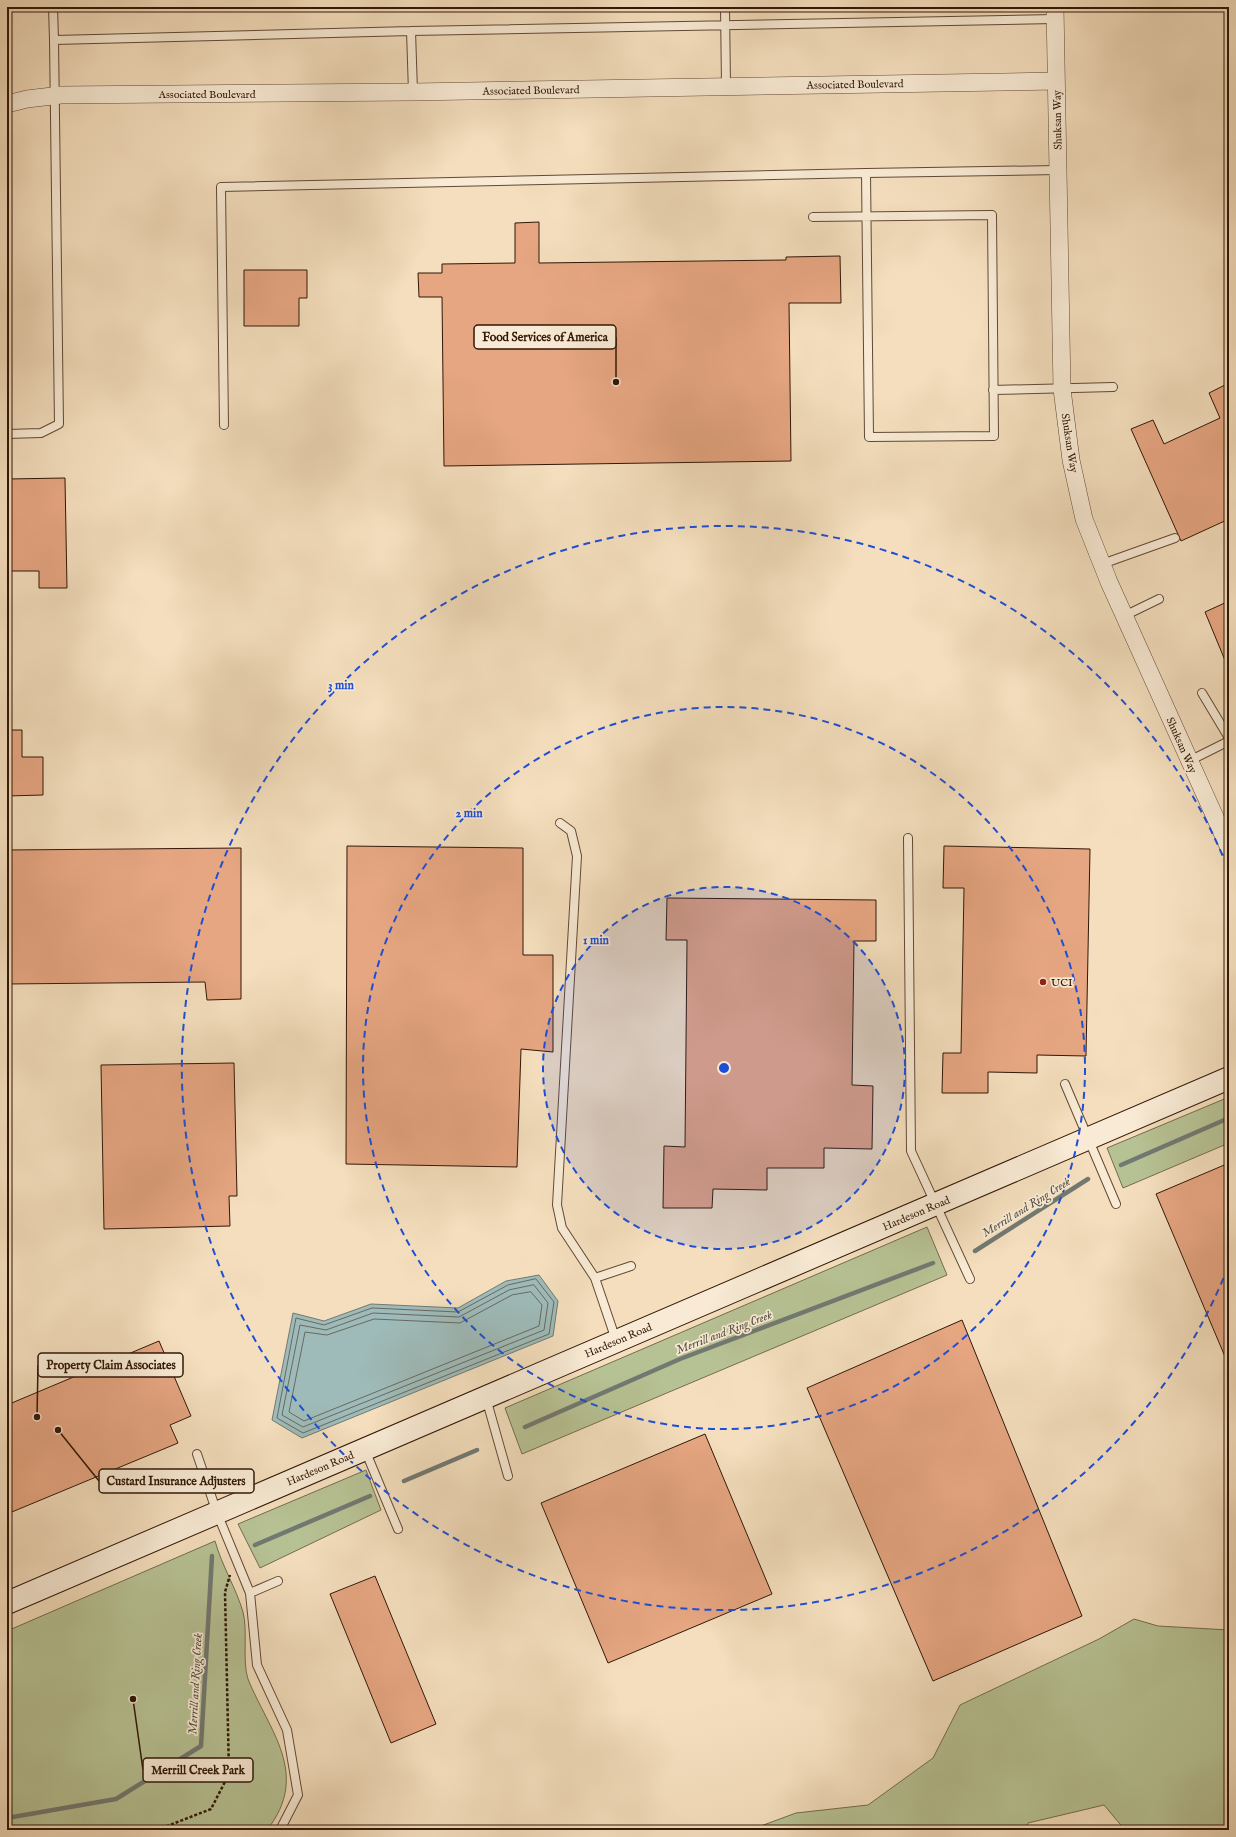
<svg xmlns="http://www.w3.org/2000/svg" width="1236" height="1837" viewBox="0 0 1236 1837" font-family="'IM FELL English',serif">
<rect width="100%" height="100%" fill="#f4debd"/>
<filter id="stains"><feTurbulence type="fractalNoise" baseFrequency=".005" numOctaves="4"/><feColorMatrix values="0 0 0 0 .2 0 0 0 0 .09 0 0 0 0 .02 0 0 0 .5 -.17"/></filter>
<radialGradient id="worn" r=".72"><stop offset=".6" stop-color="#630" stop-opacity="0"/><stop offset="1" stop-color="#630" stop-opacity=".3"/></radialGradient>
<path fill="#b7c294" stroke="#746c4e" d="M1229,1097V1143L1123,1188L1107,1148Z
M927,1227L947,1275L522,1454L505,1408Z
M366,1470L381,1510L260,1568L238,1524Z
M215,1541C222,1566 236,1588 243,1612C248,1630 242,1662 248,1679C269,1731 311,1774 267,1830H7V1631Z
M1134,1619L1158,1626L1229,1630V1830H1125L1104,1805L1028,1823L1026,1830H750L796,1813L868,1805L933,1758L960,1705L1099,1639Z"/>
<path fill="#9ebbb9" stroke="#727972" d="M539,1275L558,1301L553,1336L302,1438L272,1420L293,1313L324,1321L371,1304L458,1308L506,1281Z"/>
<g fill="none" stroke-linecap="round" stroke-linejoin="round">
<path stroke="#686960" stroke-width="1" d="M536,1279L554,1302L549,1334L303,1433L277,1418L296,1318L324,1325L372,1308L458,1312L508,1285Z
M534,1285L548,1303L544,1330L303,1427L282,1415L300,1325L326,1330L373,1313L459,1317L509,1290Z
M531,1292L542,1305L539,1326L304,1421L289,1412L305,1332L327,1335L374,1319L460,1323L512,1295Z"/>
<path stroke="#727972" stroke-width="4.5" d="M1121,1165L1229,1118
M975,1251L1088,1179
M525,1427L680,1359L933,1263
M404,1481L477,1450
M255,1545L370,1496
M7,1818L116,1799L201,1746L212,1556"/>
</g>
<path fill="#e6a682" stroke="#311707" d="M539,222V263L786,260V257L840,256L841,303H789L791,461L444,466L442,297H419L418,273H442V264L515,263V223Z
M244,270H307V298H299V326H244Z
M1229,383V519L1181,541L1131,429L1153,420L1164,444L1220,418L1209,393Z
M65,478L67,588H39V571H7V479Z
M1229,601V670L1205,612Z
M7,730H22V757H43V795L7,796Z
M347,846L523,848V955H553V1052L521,1049L517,1167L346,1164Z
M944,846L1090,849L1086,1056L1037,1055V1073L988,1072V1093H942L943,1053H961L964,888H943Z
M241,848V999L207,1000L205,982L7,984V850Z
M667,898L876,900V941H854L852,1085L873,1086L872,1149L824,1148V1168H767V1190L713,1189L712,1208H663L664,1146L685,1147L687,940H666Z
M234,1063L237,1196H229L230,1226L104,1229L101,1065Z
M1229,1163V1366L1156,1194Z
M962,1320L1082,1616L933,1681L807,1388Z
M159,1341L191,1416L170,1425L178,1443L7,1514V1405Z
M705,1434L772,1594L608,1663L541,1503Z
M375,1576L436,1724L391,1743L330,1594Z"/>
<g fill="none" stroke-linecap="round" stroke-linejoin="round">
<defs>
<path id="lane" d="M53,7L54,40
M725,7L726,86
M411,31L413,92
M813,217L992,215L994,436L869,437C868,349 867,261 866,173
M993,390L1113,387
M224,425L221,187L866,173L1058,170
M7,434L41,433L59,424L54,40L411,31L1055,19
M1102,564L1175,538
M1124,616L1159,599
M1202,693L1229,738
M1189,761L1229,741
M560,823L571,831L577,856L557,1205L562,1228L595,1278L616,1340
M908,838L911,1151L970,1279
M1065,1084L1116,1204
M595,1278L631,1266
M486,1398L508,1476
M365,1450L398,1529
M197,1454L217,1513L250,1593L257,1665L287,1730L298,1795L280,1830
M250,1593L278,1581"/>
<path id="street" d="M1055,7L1062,389L1071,460L1084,519L1109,582L1229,848
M7,104L27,99L61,95L413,92L1056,81"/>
<path id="secondary" d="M7,1603L1229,1078"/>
</defs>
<use href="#lane" stroke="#624934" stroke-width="10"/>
<use href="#street" stroke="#624934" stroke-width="18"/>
<use href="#secondary" stroke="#311707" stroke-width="24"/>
<path stroke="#311707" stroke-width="2.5" stroke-dasharray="3 2" stroke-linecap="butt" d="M157,1830L211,1809L229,1774L225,1592L230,1575"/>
<use href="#lane" stroke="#f8ead4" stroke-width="8"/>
<use href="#street" stroke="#f8ead4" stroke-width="17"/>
<use href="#secondary" stroke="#f8ead4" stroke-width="22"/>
</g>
<circle cx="724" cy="1068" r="181" fill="#1d4ed8" fill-opacity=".12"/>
<g fill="none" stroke="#1d4ed8" stroke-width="2" stroke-dasharray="7 5">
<circle cx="724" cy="1068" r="181"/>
<circle cx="724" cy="1068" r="361"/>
<path d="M1228 1267A542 542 0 1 1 1228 869"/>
</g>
<circle fill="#8f2418" stroke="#f8ead4" stroke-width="1.5" cx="1043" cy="982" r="4"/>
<g text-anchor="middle" stroke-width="3.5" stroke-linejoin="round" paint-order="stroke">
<g font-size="11" fill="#311707" stroke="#f8ead4">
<text transform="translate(855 84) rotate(-1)" y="4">Associated Boulevard</text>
<text transform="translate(531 90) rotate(-1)" y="4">Associated Boulevard</text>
<text x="207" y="98">Associated Boulevard</text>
<text transform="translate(1057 120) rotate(-91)" y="4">Shuksan Way</text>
<text transform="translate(1070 443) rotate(81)" y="4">Shuksan Way</text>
<text transform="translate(1182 745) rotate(66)" y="4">Shuksan Way</text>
<text transform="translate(916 1213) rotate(-23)" y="4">Hardeson Road</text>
<text transform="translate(618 1340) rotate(-23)" y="4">Hardeson Road</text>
<text transform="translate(320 1468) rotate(-23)" y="4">Hardeson Road</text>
</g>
<g font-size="11" fill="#311707" stroke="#f8ead4" text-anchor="start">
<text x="1051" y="986">UCI</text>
</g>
<g font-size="12" font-style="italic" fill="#575045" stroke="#f8ead4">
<text transform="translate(1026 1207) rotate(-32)" y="4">Merrill and Ring Creek</text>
<text transform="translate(724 1332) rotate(-21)" y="4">Merrill and Ring Creek</text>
<text transform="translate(195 1684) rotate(-87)" y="4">Merrill and Ring Creek</text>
</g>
</g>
<circle cx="724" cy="1068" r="6" fill="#1d4ed8" stroke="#f8ead4" stroke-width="2"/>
<g font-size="12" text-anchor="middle" font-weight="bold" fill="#1d4ed8" stroke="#f8ead4" stroke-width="3.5" stroke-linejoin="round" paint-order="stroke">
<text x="341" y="689">3 min</text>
<text x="469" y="817">2 min</text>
<text x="596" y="944">1 min</text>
</g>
<path fill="none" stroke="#311707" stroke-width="1.5" d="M616 382L616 337M37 1417L38 1365M58 1430L99 1481M133 1699L143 1770"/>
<g fill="#311707" stroke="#f8ead4" stroke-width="1.5">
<circle cx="616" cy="382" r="4"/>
<circle cx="37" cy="1417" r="4"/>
<circle cx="58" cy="1430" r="4"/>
<circle cx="133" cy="1699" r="4"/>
</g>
<g fill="#f8ead4" stroke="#311707" stroke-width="1.5">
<rect x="474" y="325" width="142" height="24" rx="4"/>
<rect x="38" y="1353" width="145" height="24" rx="4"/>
<rect x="99" y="1469" width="155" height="24" rx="4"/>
<rect x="143" y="1758" width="110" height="24" rx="4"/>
</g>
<g font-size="12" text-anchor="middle" font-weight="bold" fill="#311707">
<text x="545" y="341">Food Services of America</text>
<text x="111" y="1369">Property Claim Associates</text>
<text x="176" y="1485">Custard Insurance Adjusters</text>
<text x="198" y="1774">Merrill Creek Park</text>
</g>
<rect width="1236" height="1837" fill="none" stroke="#f4debd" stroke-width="24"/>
<rect x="8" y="8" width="1220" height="1821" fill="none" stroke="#311707" stroke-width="2"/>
<rect x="12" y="12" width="1212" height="1813" fill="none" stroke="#311707"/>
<rect width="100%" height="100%" filter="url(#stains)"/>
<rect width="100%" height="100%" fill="url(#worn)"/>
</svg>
